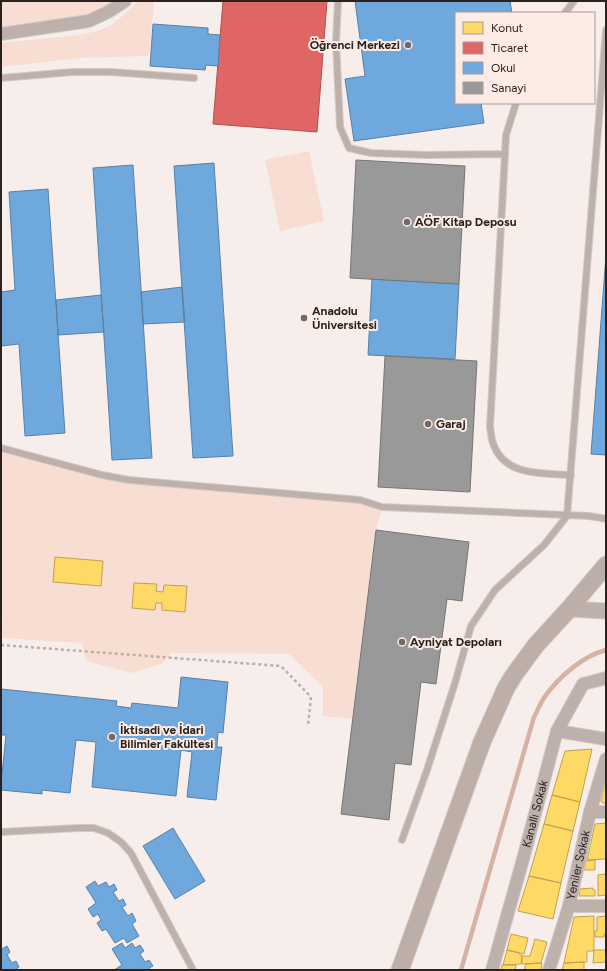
<svg xmlns="http://www.w3.org/2000/svg" width="607" height="971" viewBox="0 0 607 971" font-family="Figtree,sans-serif">
<rect width="100%" height="100%" fill="#f7eeeb"/>
<path fill="#f7ddd2" d="M1,1H125L108,12L1,34Z
M139,1H154L149,56L80,58L1,67V43L79,35L94,32L108,27L120,18Z
M309,151L324,221L280,231L265,160Z
M4,448L102,475L360,500L382,507L376,531L352,719L323,716V687L289,654L171,653L162,664L132,673L86,661L82,643L1,638L3,615L1,614V455Z"/>
<path fill="#ffd966" stroke="#bfa251" d="M55,557L103,561L101,586L53,582Z
M134,583L157,584L156,591L163,592L164,585L187,586L185,612L162,610V603H156L155,610L132,608Z
M592,749L580,802L552,795L565,751Z
M606,779V803H603L601,801Z
M552,795L580,802L573,831L544,824Z
M606,823V859L587,860L595,824Z
M544,824L573,831L561,883L529,876Z
M595,860V870H584L586,861Z
M606,874V895L598,896V875Z
M529,876L561,883L553,919L518,911Z
M593,888V890H595V896H579L580,889Z
M594,916V951H587V962L564,963L574,917Z
M606,916V933H605L604,937H595V931H597V917Z
M511,934L528,938L524,954L507,950Z
M535,939L547,942L541,963L522,964V956H530Z
M507,950L520,953V955L522,956L521,964L503,965Z
M594,950H606V962L593,963Z
M584,962V970H562L564,963Z
M542,963L541,970H524L526,964Z
M502,965H516L515,970H501Z"/>
<path fill="#e06666" stroke="#a95251" d="M223,1H327L317,132L213,124Z"/>
<path fill="#6fa8dc" stroke="#5a80a3" d="M355,1H510L512,13H456V103H481L484,123L354,141L345,79L365,76Z
M153,24L208,28V34L220,35L218,66L206,65L205,70L150,66Z
M214,163L233,456L193,458L174,166Z
M133,165L152,458L112,460L93,168Z
M48,189L65,433L25,436L19,344L1,346V292L15,290L9,192Z
M606,255V455L591,454Z
M372,279L459,284L455,359L368,355Z
M182,287L185,322L143,324L141,292Z
M101,295L104,332L58,335L56,300Z
M181,677L228,682L223,733L218,732L217,747H222L216,800L187,797L192,752L181,750L176,796L92,787L96,742L76,740L70,793L42,790V794L1,790V774H2L6,735H1V689L117,701L116,706L131,708L132,703L178,708Z
M173,828L205,881L175,899L143,846Z
M95,881L98,886L106,882L109,887L114,884L117,890L113,892L119,901L123,899L126,905L122,907L128,916L132,913L136,921L132,924L139,936L127,943L124,938L115,943L106,929L102,931L97,923L101,920L98,914L93,917L88,909L96,903L86,887Z
M122,943L125,948L132,943L135,948L140,945L144,951L140,954L145,962L149,960L153,966L149,968L150,970H114L122,965L112,949Z
M7,946L10,952L7,955L12,963L16,961L19,967L16,969V970H1V948L2,949Z"/>
<path fill="#999" stroke="#777574" d="M356,160L465,166L459,284L350,278Z
M385,356L477,361L470,492L378,487Z
M376,530L469,542L462,601L447,599L436,684L421,682L411,765L395,763L389,820L341,814Z"/>
<g fill="none" stroke-linecap="round" stroke-linejoin="round">
<path stroke="#d5b2a3" stroke-width="4.5" d="M461,970L534,717C538,710 541,701 546,695C560,676 583,656 606,650"/>
<defs>
<path id="service" d="M338,1L336,42L340,127L349,148L371,153L426,155L505,154
M565,13L574,1
M1,78L73,72H111L194,78
M516,103L506,135L490,427C491,431 491,436 492,440C502,477 541,473 571,475
M1,448L102,475L129,480L360,500L382,507L589,516L601,518L606,519
M1,832L79,828H94L108,833L121,842L131,853L193,970
M402,840L427,770L455,683L471,626L495,590L544,545L567,516L606,30"/>
<g id="minor">
<path d="M1,34L89,21L108,12L125,1"/>
<path d="M557,731L606,739"/>
<path d="M590,812H606"/>
<path d="M569,906H606"/>
<path id="s1" d="M492,970L523,859L557,731L583,684L606,678"/>
<path id="s2" d="M549,970L569,906L590,812L606,759"/>
</g>
<path id="tertiary" d="M569,609L606,611"/>
<path id="secondary" d="M400,970L482,742L506,688L514,675L536,645L569,609L606,565"/>
</defs>
<use href="#service" stroke="#d1cac7" stroke-width="8"/>
<use href="#minor" stroke="#d1cac7" stroke-width="14"/>
<use href="#tertiary" stroke="#d1cac7" stroke-width="17"/>
<use href="#secondary" stroke="#d1cac7" stroke-width="19"/>
<path stroke="#b8aeaa" stroke-width="2.5" stroke-dasharray="3 3" stroke-linecap="butt" d="M1,645L281,666L311,697L308,726"/>
<use href="#service" stroke="#beb0aa" stroke-width="6"/>
<use href="#minor" stroke="#beb0aa" stroke-width="12"/>
<use href="#tertiary" stroke="#beb0aa" stroke-width="15"/>
<use href="#secondary" stroke="#bdaea8" stroke-width="17"/>
</g>
<g fill="#716966" stroke="#fdece5" stroke-width="1.5">
<circle cx="408" cy="45" r="4"/>
<circle cx="407" cy="222" r="4"/>
<circle cx="304" cy="318" r="4"/>
<circle cx="428" cy="424" r="4"/>
<circle cx="402" cy="642" r="4"/>
<circle cx="112" cy="737" r="4"/>
</g>
<g text-anchor="middle" stroke-width="4" stroke-linejoin="round" paint-order="stroke">
<g font-size="12" font-weight="bold" fill="#29221f" stroke="#fdece5" text-anchor="start">
<text x="400" y="49" text-anchor="end">Öğrenci Merkezi</text>
<text x="415" y="226">AÖF Kitap Deposu</text>
<text x="312" y="315">Anadolu<tspan x="312" dy="14">Üniversitesi</tspan></text>
<text x="436" y="428">Garaj</text>
<text x="410" y="646">Ayniyat Depoları</text>
<text x="120" y="734">İktisadi ve İdari<tspan x="120" dy="14">Bilimler Fakültesi</tspan></text>
</g>
<g font-size="12" fill="#29221f" stroke="#fdece5">
<text dy="4" stroke="none"><textPath href="#s1" startOffset="162">Kanallı Sokak</textPath></text>
<text dy="4" stroke="none"><textPath href="#s2" startOffset="109">Yeniler Sokak</textPath></text>
</g>
</g>
<rect width="607" height="971" fill="none" stroke="#29221f" stroke-width="4"/>
<rect x="455" y="12" width="140" height="92" fill="#fdece5" stroke="#a89b96"/>
<rect x="463" y="22" width="20" height="12" fill="#ffd966" stroke="#a89b96"/>
<text x="491" y="32" font-size="12" fill="#29221f">Konut</text>
<rect x="463" y="42" width="20" height="12" fill="#e06666" stroke="#a89b96"/>
<text x="491" y="52" font-size="12" fill="#29221f">Ticaret</text>
<rect x="463" y="62" width="20" height="12" fill="#6fa8dc" stroke="#a89b96"/>
<text x="491" y="72" font-size="12" fill="#29221f">Okul</text>
<rect x="463" y="82" width="20" height="12" fill="#999999" stroke="#a89b96"/>
<text x="491" y="92" font-size="12" fill="#29221f">Sanayi</text>
</svg>
